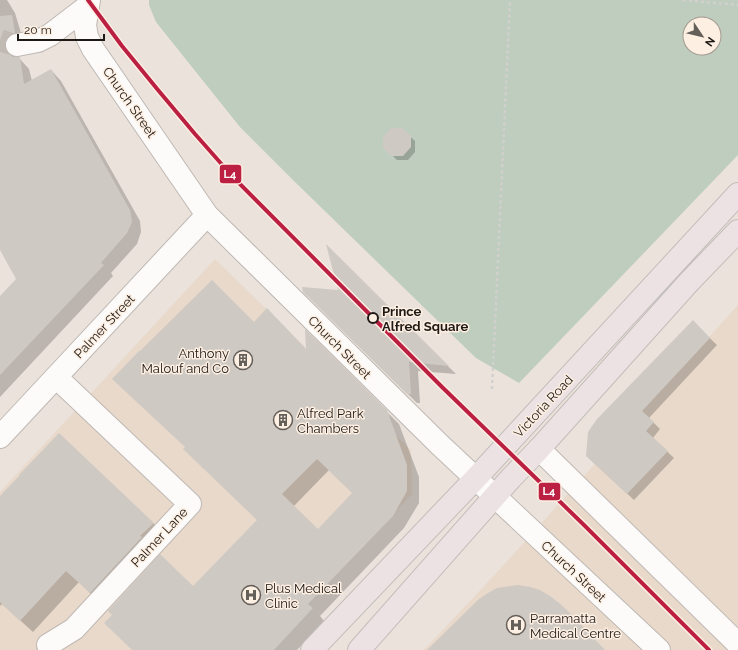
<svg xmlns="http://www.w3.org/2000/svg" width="738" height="650" viewBox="0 0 738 650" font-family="Raleway,sans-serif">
<rect width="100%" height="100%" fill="#eae2db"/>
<path fill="#e8d9cb" d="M215,259L411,450L412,494L263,650H0V492Z
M738,305V650H424L501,568Z"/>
<path fill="#becdbd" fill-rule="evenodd" d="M149,0H738V155L519,383L476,358L294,181L240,127L156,22L149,5ZM690,24H714V48H690Z"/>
<path fill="#0003" fill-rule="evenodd" d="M0,0H7L15,13L24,43L15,51V58H19L29,69L32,81L51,70L61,81L140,221L141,232L137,244L111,273L113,276L0,397V297L17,279L0,248Z
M402,129L415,141V152L408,160H397L384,147Z
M328,248L456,374L418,371L420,403H417L304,291L340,292Z
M693,322L717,345L649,418L660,429L653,438L674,458L634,500L587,456Z
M254,323L307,351L306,332L399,424L419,477V503L404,528L320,616L324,621L297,650H133L258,520ZM329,470L353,493L318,531L293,507Z
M0,498L153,523L165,535L102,605L79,582L33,632L2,604L0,606Z"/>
<path fill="#cfc9c3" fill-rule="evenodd" d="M12,15L15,33L9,36L5,41V47L8,53L13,57H20L24,84L51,69L130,210L132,222L127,233L101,263L104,265L0,375V296L16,279L0,250V16Z
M391,128H402L411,136V147L403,156H391L383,148V137Z
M326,244L449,366L409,362L411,394H407L303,292L302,287L338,290Z
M212,280L254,322L267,308L306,349L305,329L387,410L407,465V491L393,516L308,604L313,608L274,650H132L104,623L112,615L108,611L160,554L193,586L257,520L183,449L185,447L112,379L139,351H140ZM317,459L352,493L318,529L282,494Z
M693,320L710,338L642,411L654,422L646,431L668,451L627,494L586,456L588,432L597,419Z
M59,433L154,523L140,536L142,537L90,593L66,571L20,621L0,602V496L20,475H19Z
M518,585L530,587L540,590L550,596L559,603L568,611L605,650H427L479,599L488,593L497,588Z"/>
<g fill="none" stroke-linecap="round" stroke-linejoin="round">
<path stroke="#c1bab3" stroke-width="22" stroke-dasharray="22 11" stroke-linecap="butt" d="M0,40L8,43L17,45"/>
<defs>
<path id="minor" d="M89,0L85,25L87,37L93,49L207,215L440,445L659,650
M17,45L38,41L50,35L88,6
M0,437L207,215
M539,449L738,644
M48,645L74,629L190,504L56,377"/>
<path id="major" d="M312,650L476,478L738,194
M359,650L511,478L539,449L689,282L738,231"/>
</defs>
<use href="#minor" stroke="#bfb8b3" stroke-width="24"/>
<use href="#major" stroke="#c2beba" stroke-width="24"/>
<path stroke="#d2d0ce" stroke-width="2.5" stroke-dasharray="3 3" stroke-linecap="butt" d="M683,0L738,5
M492,389L510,0"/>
<use href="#minor" stroke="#fcfbfa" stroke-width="22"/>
<use href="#major" stroke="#ede2e3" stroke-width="22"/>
<defs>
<path id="rail-1" d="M88,0L122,46L158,90L195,134L233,177L442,387L584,525L709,650"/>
</defs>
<use href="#rail-1" stroke="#fdefe2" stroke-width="7"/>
<use href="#rail-1" stroke="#bb2043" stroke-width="4"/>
</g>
<defs>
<symbol id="building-ring" viewBox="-11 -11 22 22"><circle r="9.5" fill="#fdefe2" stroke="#655f5a" stroke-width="1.5"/><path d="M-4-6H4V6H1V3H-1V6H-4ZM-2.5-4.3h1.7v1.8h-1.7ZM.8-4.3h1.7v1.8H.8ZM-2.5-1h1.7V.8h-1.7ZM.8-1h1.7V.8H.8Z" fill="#655f5a"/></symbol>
<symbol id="hospital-ring" viewBox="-11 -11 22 22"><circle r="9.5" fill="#fdefe2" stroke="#655f5a" stroke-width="1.5"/><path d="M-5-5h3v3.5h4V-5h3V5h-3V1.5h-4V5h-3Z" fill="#655f5a"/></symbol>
</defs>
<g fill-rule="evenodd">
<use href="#building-ring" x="232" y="349" width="22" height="22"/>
<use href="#building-ring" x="272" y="409" width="22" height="22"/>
<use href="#hospital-ring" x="240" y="584" width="22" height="22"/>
<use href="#hospital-ring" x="505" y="614" width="22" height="22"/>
</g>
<circle fill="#fdefe2" stroke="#1e1914" stroke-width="2" cx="373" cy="318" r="5"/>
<g text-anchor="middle" stroke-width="3" stroke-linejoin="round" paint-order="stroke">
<g font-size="13" fill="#1e1914" stroke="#fdefe2">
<text transform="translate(130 102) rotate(55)" y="5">Church Street</text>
<text transform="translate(104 326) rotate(-47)" y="5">Palmer Street</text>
<text transform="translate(340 347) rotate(45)" y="5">Church Street</text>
<text transform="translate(543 406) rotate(-47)" y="5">Victoria Road</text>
<text transform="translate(159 537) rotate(-47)" y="5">Palmer Lane</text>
<text transform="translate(574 571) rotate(43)" y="5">Church Street</text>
</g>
<g font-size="13" font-weight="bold" fill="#1e1914" stroke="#fdefe2" text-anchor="start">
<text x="382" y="316">Prince<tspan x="382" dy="15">Alfred Square</tspan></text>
</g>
<g font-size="13" fill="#1e1914" stroke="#fdefe2" text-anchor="start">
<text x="229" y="358" text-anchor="end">Anthony<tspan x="229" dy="15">Malouf and Co</tspan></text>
<text x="297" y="418">Alfred Park<tspan x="297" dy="15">Chambers</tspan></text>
<text x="265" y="593">Plus Medical<tspan x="265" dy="15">Clinic</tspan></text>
<text x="530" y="623">Parramatta<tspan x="530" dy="15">Medical Centre</tspan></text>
</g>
</g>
<g stroke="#fdefe2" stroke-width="1.5">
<rect x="219" y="164" width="23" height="20" rx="4" fill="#bb2043"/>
<rect x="538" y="482" width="23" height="19" rx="4" fill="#bb2043"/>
</g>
<g font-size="11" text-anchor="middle" font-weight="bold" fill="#fff">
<text x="230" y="178">L4</text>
<text x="549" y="495">L4</text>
</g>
<g transform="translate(702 36) rotate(125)"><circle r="19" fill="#fdefe2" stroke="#a49990"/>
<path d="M0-3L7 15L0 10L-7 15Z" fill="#655f5a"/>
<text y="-6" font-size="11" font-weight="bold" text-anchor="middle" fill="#1e1914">N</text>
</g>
<path d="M18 34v6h86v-6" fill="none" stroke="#1e1914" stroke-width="2"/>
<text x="24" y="34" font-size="12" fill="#1e1914" stroke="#fdefe2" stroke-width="3" paint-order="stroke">20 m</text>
</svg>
